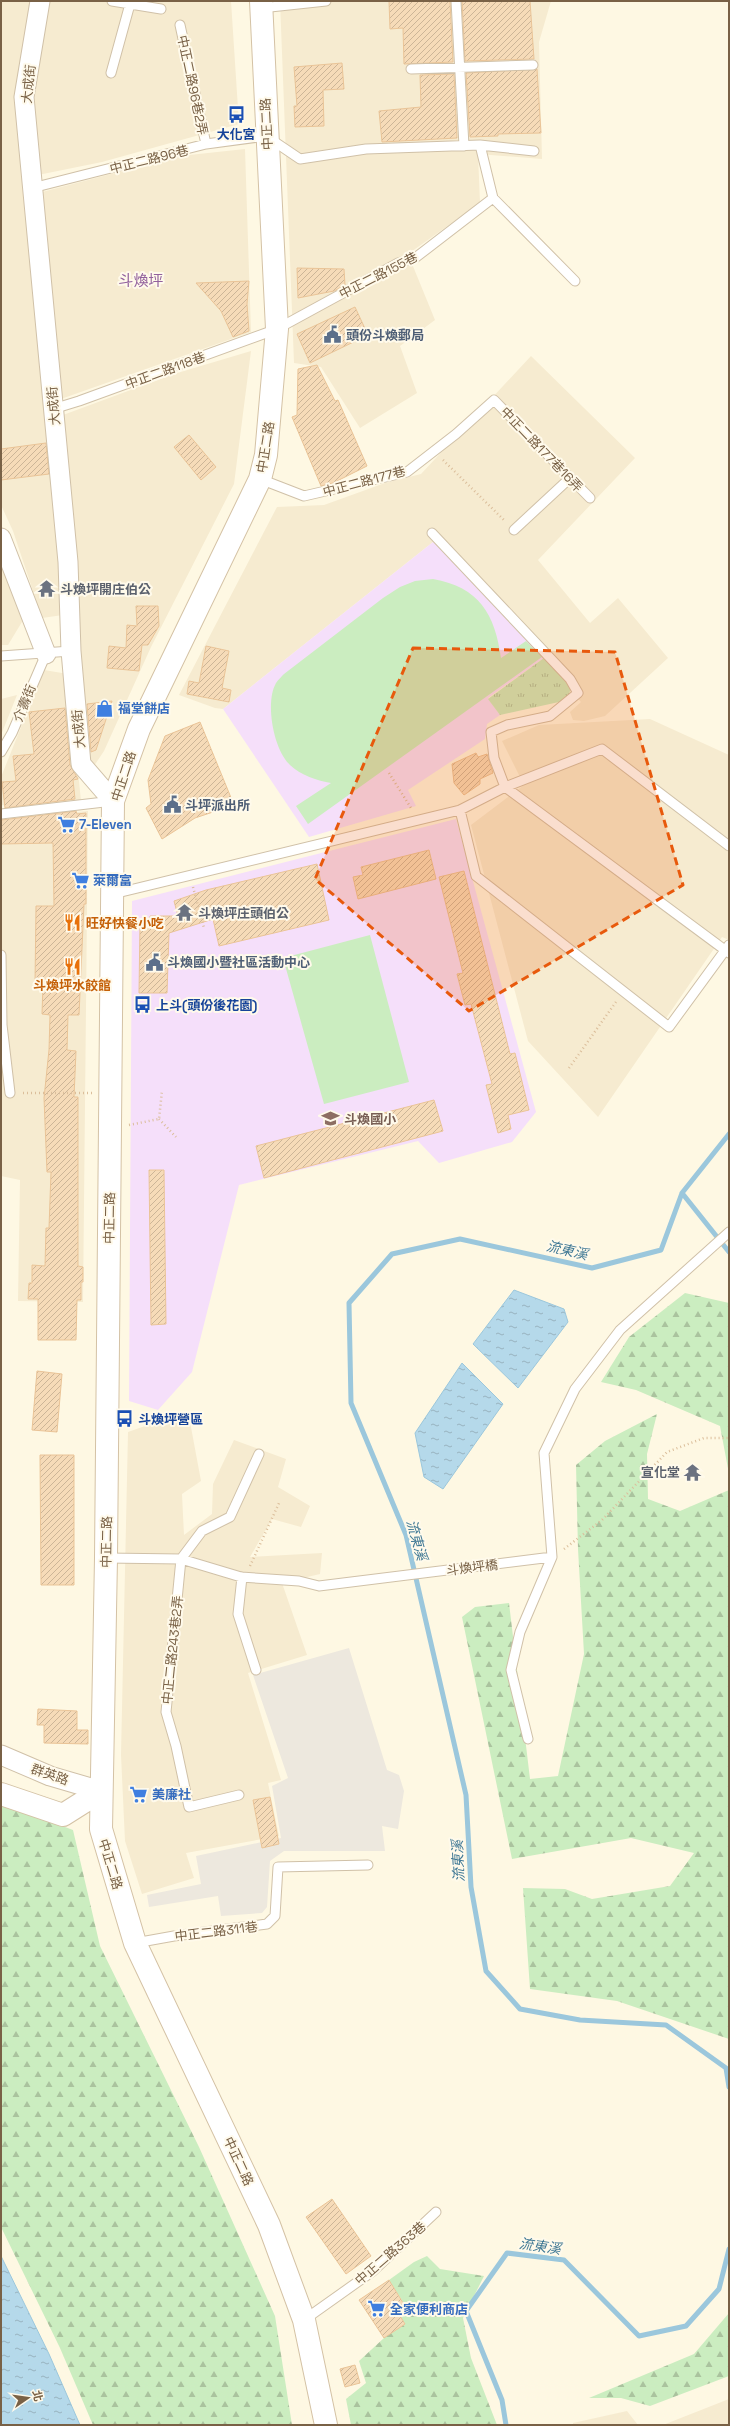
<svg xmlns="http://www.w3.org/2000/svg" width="730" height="2426" viewBox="0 0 730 2426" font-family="'Space Grotesk','Noto Sans TC',sans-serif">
<defs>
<pattern id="forest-firs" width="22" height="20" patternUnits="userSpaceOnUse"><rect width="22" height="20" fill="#cbedc0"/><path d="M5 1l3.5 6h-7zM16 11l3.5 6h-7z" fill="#aac39e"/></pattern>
<pattern id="park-tufts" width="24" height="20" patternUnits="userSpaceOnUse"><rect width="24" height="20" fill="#cbedc0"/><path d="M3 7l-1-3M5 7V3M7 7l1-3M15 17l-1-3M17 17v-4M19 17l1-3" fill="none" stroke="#aac39e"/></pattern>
<pattern id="water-ripples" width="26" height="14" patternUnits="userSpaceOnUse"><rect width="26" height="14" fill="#b5d9ea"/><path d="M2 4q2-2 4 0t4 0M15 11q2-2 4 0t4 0" fill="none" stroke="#98b3bf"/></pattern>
<pattern id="building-hatch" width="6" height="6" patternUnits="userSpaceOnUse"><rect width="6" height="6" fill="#f6dbb8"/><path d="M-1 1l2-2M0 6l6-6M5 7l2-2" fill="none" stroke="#ccb597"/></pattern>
</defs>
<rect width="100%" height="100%" fill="#fef8e3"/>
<path fill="#f6ebd0" d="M1,1H34L18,92L63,615L42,618L13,531L1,505Z
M50,1H231L239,124L102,162L38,175L34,86Z
M280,1H551L539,42L542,159L478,154L480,203L408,254L435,320L400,346L417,393L360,428L321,367L294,363Z
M245,149L251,332L58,400L42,192L180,156Z
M251,351L234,484L151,647L104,751L92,769L82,748L63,415L174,374Z
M531,356L635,458L538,560L590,623L618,598L668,658L605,716L584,721L573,720L570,712L581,702L433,542L223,709L215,708L179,695L277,507L324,505L385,483L421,474Z
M1,554L28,612L8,645H1Z
M44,670L68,674L81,801L16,806L1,805V777Z
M17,695L1,735V699Z
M650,719L729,755V940L722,937L598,1117L528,1041L471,825L524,785L502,741L539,725Z
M88,811L83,1302L18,1301L20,1180L1,1176V819Z
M188,1411L201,1481L182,1494L184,1535L212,1514L213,1484L234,1440L286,1459L278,1487L310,1506L301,1527L272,1519L250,1557L322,1553L320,1574L282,1583L307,1655L248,1673L281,1780L268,1783L279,1836L186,1853L194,1878L142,1894L125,1841L121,1755L128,1432Z
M729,2399V2425H663Z
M627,2411L638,2425H573V2423Z"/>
<path fill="#ede8de" d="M349,1648L387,1770L399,1775L404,1791L398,1829L382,1826L385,1851H284L270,1861L267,1907L262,1913L221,1916L218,1896L149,1907L147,1895L201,1884L196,1856L281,1838L272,1786L288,1778L253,1675Z"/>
<path fill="#f5dffa" d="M433,542L548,655L488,698L500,715L487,724L485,739L408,790L416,806L309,837L223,709Z
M456,819L536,1112L512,1142L439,1163L418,1141L239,1185L192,1372L158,1410L129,1401L132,901Z"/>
<path fill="#cbedc0" d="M433,579C479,587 495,614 501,658L526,641L542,657L308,824L296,806L331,783C318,781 300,775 290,765C273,749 265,702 276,683C278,680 282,676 284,674L383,598L400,587L415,581Z
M370,935L409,1082L324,1104L283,958Z"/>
<path fill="url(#forest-firs)" d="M685,1293L729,1303V1474L720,1426L636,1390L601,1382L629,1337Z
M657,1414L647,1454L648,1499L680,1511L729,1490V2039L617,2001L530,1989L523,1888L565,1889L592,1899L670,1886L694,1853L631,1838L512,1859L462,1617L475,1607L509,1603L530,1779L558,1776L584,1654L578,1549L576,1465L605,1441Z
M1,1803L73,1830L100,1946L199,2147L275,2316L292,2425H93L60,2348L1,2227Z
M427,2256L440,2269L484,2276L463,2318L471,2358L497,2425H351L346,2399L366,2383L359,2361L384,2338L405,2324L397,2311L405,2305L389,2280L414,2262Z
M729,2313V2376L650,2406L621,2398H589L694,2354Z"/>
<path fill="url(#park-tufts)" d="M548,655L571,686L568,700L500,715L488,699Z"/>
<path fill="url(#water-ripples)" stroke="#9bc7dc" d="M514,1290L564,1309L568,1322L518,1388L473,1344Z
M462,1363L503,1404L443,1489L424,1477L415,1433Z
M1,2256L49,2354L80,2425H1Z"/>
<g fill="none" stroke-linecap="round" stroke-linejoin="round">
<path stroke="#9bc7dc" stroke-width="5" d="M729,1134L682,1193L661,1250L592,1268L460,1239L392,1254L349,1303L351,1403L406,1535L466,1795L471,1887L486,1971L520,2009L580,2020L666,2025L726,2068L729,2087
M682,1193L729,1252
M506,2425L502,2400L466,2311L507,2253L564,2260L639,2336L686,2326L719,2289L729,2249"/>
</g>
<path fill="url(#building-hatch)" stroke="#eac497" d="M389,1H450L453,62L404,64L403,28L390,29Z
M462,1H530L534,59L465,61Z
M342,63L344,89L323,90L324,126L295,127L294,106H297L294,67Z
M537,69L541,133L498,134V136L470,137L466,73Z
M454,74L457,138L382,142L379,111L421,107L420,75Z
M297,268L344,269L345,285L334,291L298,298Z
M249,281L247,304L249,331L233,337L221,311L196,283Z
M355,307L368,335L310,363L297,334Z
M317,365L335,401L338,400L367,466L333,483L321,486L292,417L297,415L298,369Z
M189,435L216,467L201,480L174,447Z
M46,443L49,474L1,480V449Z
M136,606H158L159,626L148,645H142L139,671L107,668L109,646L126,648L127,625L137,626Z
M206,646L229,651L222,688L231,690L229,702L187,694L189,681L199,683Z
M112,701L96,750L91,752L87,704Z
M65,708L70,765L78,779L73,780L75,799L5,808L2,782L16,781L13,756L34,754L29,712Z
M200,722L234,805L195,818L162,839L146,808L151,804L148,780L165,736Z
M476,753L478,757L487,754L493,773L480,779V784L464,795L454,783L452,764Z
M76,811L77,814L86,813V904H84L79,1015H68L67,1050L76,1051L74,1097H78V1266L83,1267V1282H81V1300H77L76,1340H38V1299H28L29,1283H32V1265L45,1266L46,1228H49L51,1172H47L44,1098L49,1050L50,1015L42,1014L43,984H35L36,906H54L53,843L1,844V820Z
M429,850L436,879L358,899L353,877L363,875L361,867Z
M317,864L329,920L219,946L213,919L169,933L167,993H139L140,923L150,924V916H178L174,901L206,890Z
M464,871L510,1054L515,1053L529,1110L508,1115L511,1129L498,1133L486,1085L492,1084L471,1004L465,1005L457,974L463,973L439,877Z
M434,1100L443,1131L264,1178L256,1146Z
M149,1170H164L166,1324L151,1325Z
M37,1371L62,1374L57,1432L32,1430Z
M40,1455H74V1585H41Z
M38,1709L77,1711V1730H88V1744L44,1743V1725H37Z
M270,1797L279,1844L262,1848L253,1800Z
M332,2199L371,2256L346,2274L306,2217Z
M389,2280L405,2306L397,2311L405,2324L384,2338L359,2300Z
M355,2365L360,2383L345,2387L340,2369Z"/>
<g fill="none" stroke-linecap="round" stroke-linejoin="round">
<defs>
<path id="lane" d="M112,1L161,9
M456,1L464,146
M261,8L326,1
M180,25L206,144
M411,69L533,65
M111,73L130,4
M480,145L493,198L575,281
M32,188L206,144L266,136L300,159L366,149L480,145L534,151
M53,409L79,401L277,329L398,263L415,258L493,198
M260,479L304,496L407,472L456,434L494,400L590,498
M514,530L570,478
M432,533L570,679L578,693L550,716L507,725L491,732L494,758L505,787L729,953
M1,656L71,651
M1,752L12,733L46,654
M460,810L476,876L669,1027L729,945
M1,814L113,801
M113,894L460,810L505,787L602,749L729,846
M1,955L2,1025L10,1093
M106,1558L181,1559L241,1577L299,1581L319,1586L552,1557
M242,1577L238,1614L256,1670
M528,1739L511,1670L520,1632L552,1557L544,1453L575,1389L620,1330L729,1232
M239,1795L189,1807L176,1746L166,1712L181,1559L202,1531L230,1517L259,1454
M135,1943L174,1936L267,1924L275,1916L278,1867L368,1865
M304,2320L373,2271L436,2212"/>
<path id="street" d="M40,1L24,97L68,562L71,651L81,764L113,801
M1,538L46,654
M1,1755L50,1776L101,1791"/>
<path id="secondary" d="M261,1L277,329L266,455L260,479L139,729L113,801L106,1558L101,1829L135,1943L269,2225L304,2320L326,2425
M1,1794L63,1815L101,1791"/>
</defs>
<use href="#lane" stroke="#d0c1a8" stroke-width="11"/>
<use href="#street" stroke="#d0c1a8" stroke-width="21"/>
<use href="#secondary" stroke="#d4c2a5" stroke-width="24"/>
<path stroke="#dbbe9b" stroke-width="2.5" stroke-dasharray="1 3" stroke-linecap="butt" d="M443,460L505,521
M389,773L411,808
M193,887L204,928
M569,1068L616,1002
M23,1093H92
M159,1119L176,1137
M129,1125L159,1119L162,1091
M564,1549L602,1520L667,1452L704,1438H729
M250,1566L280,1501"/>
<use href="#lane" stroke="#fff" stroke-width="9"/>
<use href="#street" stroke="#fff" stroke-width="19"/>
<use href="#secondary" stroke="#fff" stroke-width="22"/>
</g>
<path fill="#e8590c" fill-opacity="0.2" stroke="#e8590c" stroke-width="3" stroke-dasharray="8 5" stroke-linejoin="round" d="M413,648L615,652L683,885L469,1011L315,879Z"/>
<defs>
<symbol id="bus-bare" viewBox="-9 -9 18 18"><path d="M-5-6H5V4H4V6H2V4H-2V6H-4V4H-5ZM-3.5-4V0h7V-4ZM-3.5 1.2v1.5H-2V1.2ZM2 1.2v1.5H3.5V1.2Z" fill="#1a4fb4" stroke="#fffaeb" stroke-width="2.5" paint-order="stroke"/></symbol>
<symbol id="civic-bare" viewBox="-9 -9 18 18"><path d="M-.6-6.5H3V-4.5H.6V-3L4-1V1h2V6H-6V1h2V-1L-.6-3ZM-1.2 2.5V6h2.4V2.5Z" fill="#5c6f8a" stroke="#fffaeb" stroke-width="2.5" paint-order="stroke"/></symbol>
<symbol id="temple-bare" viewBox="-9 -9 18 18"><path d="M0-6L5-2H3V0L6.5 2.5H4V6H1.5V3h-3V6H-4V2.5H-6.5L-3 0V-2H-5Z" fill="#6b7280" stroke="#fffaeb" stroke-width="2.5" paint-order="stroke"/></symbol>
<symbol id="shop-bare" viewBox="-9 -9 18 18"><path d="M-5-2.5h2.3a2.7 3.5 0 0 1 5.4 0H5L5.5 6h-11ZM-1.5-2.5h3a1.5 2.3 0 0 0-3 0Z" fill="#3f7fe0" stroke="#fffaeb" stroke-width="2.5" paint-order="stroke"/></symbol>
<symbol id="supermarket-bare" viewBox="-9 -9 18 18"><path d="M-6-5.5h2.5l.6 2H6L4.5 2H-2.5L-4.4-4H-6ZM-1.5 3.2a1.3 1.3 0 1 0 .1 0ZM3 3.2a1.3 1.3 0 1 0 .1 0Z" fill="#3f7fe0" stroke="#fffaeb" stroke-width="2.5" paint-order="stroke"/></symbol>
<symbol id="restaurant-bare" viewBox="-9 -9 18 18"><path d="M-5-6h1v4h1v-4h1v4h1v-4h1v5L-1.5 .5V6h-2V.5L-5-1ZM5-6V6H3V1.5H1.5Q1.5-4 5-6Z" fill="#e8710a" stroke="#fffaeb" stroke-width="2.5" paint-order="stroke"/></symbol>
<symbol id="school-bare" viewBox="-9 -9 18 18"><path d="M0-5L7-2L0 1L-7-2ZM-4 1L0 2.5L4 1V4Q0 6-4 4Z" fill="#8d6e63" stroke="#fffaeb" stroke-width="2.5" paint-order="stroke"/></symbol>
</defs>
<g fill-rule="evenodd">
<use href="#bus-bare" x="224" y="102" width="25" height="25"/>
<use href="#civic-bare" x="320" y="322" width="25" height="25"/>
<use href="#temple-bare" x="34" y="576" width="25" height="25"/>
<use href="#shop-bare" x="92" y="696" width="25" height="25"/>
<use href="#civic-bare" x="160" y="792" width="25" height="25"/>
<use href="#supermarket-bare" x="54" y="812" width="25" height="25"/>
<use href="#supermarket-bare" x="68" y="868" width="25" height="25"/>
<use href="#temple-bare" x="172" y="900" width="25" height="25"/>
<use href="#restaurant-bare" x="60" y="910" width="25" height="25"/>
<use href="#civic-bare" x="142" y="950" width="25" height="25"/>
<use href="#restaurant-bare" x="60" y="954" width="25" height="25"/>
<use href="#bus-bare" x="130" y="992" width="25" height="25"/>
<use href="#school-bare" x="318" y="1106" width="25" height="25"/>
<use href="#bus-bare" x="112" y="1406" width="25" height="25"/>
<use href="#temple-bare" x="680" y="1460" width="25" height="25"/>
<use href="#supermarket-bare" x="126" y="1782" width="25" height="25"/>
<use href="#supermarket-bare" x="364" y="2296" width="25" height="25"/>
</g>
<g text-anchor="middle" stroke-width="4" stroke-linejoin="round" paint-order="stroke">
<g font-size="13" fill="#796146" stroke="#fffaeb">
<text transform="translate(28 84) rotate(-84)" y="5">大成街</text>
<text transform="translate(193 85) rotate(78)" y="5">中正二路96巷2弄</text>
<text transform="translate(266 124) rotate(-93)" y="5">中正二路</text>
<text transform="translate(149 159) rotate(-14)" y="5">中正二路96巷</text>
<text transform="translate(378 275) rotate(-27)" y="5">中正二路155巷</text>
<text transform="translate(165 370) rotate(-20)" y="5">中正二路118巷</text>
<text transform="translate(53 406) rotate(-95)" y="5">大成街</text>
<text transform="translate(265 447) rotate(-81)" y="5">中正二路</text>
<text transform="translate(542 449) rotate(46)" y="5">中正二路177巷16弄</text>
<text transform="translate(364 481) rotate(-15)" y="5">中正二路177巷</text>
<text transform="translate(24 703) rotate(-68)" y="5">介壽街</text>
<text transform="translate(78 729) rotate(-95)" y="5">大成街</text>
<text transform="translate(123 776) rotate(-72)" y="5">中正二路</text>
<text transform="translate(109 1218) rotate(-89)" y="5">中正二路</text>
<text transform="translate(106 1542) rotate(-89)" y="5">中正二路</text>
<text transform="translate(472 1567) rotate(-7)" y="5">斗煥坪橋</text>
<text transform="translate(172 1650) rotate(-84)" y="5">中正二路243巷2弄</text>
<text transform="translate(50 1774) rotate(19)" y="5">群英路</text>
<text transform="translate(111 1864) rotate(73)" y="5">中正二路</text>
<text transform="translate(216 1931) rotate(-7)" y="5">中正二路311巷</text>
<text transform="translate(239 2161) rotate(65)" y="5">中正二路</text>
<text transform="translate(390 2253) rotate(-41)" y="5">中正二路363巷</text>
</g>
<g font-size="13" font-weight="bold" fill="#164399" stroke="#fffaeb" text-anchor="start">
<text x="236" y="139" text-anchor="middle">大化宮</text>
<text x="156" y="1010">上斗(頭份後花園)</text>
<text x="138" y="1424">斗煥坪營區</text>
</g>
<g font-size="13" font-weight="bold" fill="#4e5e75" stroke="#fffaeb" text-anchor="start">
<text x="346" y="340">頭份斗煥郵局</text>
<text x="185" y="810">斗坪派出所</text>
<text x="167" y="967">斗煥國小暨社區活動中心</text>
</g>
<g font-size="13" font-weight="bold" fill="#5b616d" stroke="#fffaeb" text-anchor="start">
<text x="60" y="594">斗煥坪開庄伯公</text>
<text x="198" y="918">斗煥坪庄頭伯公</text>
<text x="680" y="1477" text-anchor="end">宣化堂</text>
</g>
<g font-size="13" font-weight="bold" fill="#366cbe" stroke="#fffaeb" text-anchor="start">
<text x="118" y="713">福堂餅店</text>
<text x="79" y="829">7-Eleven</text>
<text x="93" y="885">萊爾富</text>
<text x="152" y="1799">美廉社</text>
<text x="390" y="2314">全家便利商店</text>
</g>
<g font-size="13" font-weight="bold" fill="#c56008" stroke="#fffaeb" text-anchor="start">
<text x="86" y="928">旺好快餐小吃</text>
<text x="72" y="990" text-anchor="middle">斗煥坪水餃館</text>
</g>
<g font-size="13" font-weight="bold" fill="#785e54" stroke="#fffaeb" text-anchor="start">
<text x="344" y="1124">斗煥國小</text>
</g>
<g font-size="14" font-style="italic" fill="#417995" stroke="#fffaeb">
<text transform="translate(567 1250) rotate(13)" y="5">流東溪</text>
<text transform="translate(417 1540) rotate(74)" y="5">流東溪</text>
<text transform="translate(458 1861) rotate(-93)" y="5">流東溪</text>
<text transform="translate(540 2246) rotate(8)" y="5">流東溪</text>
</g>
<g font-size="15" fill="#92619d" stroke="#fffaeb">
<text x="141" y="286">斗煥坪</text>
</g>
</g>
<rect width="730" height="2426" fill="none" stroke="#796146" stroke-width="4"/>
<g transform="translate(28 2398) rotate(77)" stroke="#fffaeb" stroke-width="3" paint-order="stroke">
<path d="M0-3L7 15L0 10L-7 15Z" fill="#796146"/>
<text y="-6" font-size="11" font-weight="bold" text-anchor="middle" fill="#796146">北</text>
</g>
</svg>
